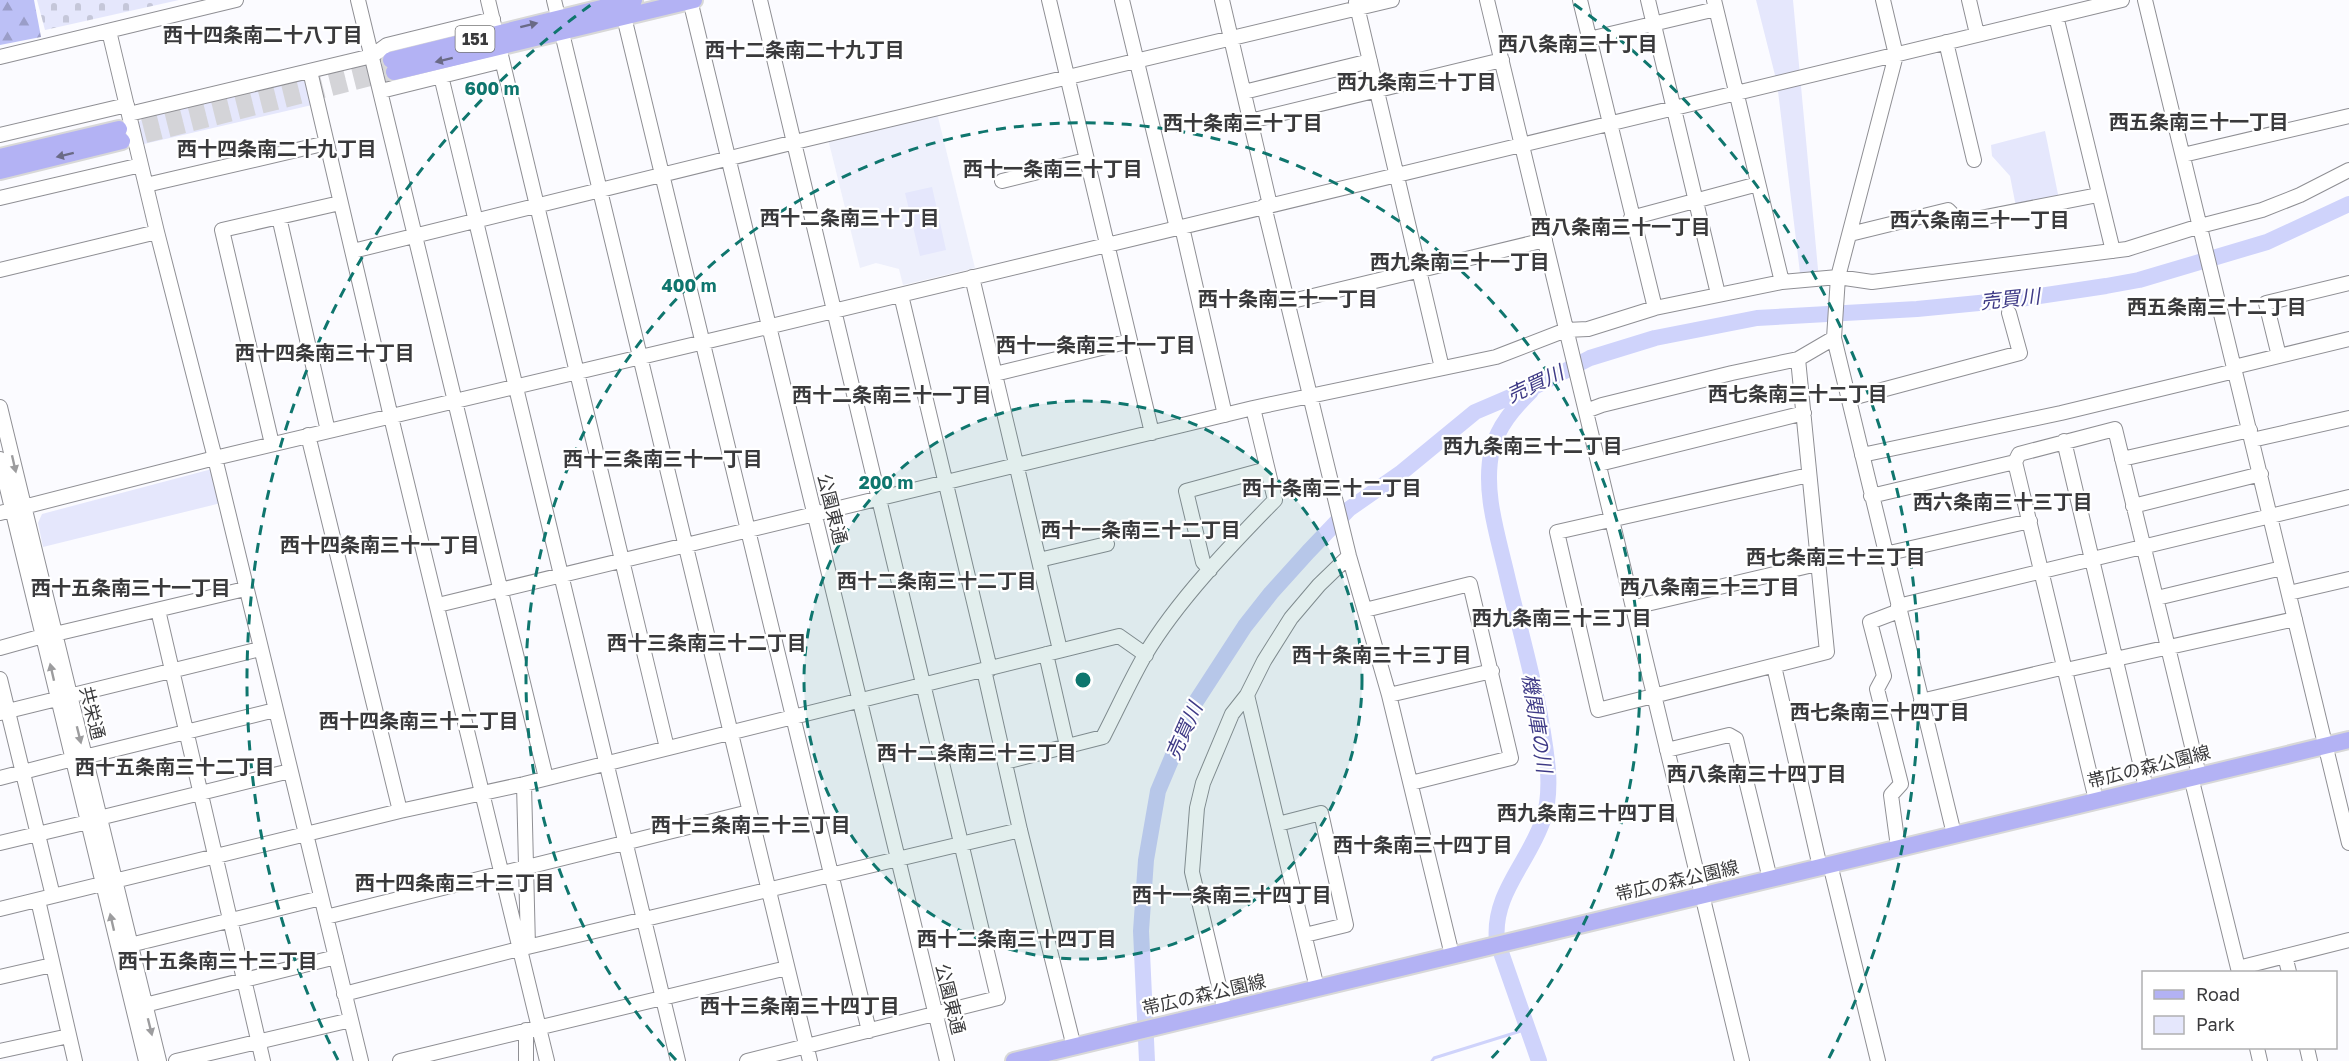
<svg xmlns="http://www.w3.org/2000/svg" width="2349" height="1061" viewBox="0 0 2349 1061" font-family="'Golos Text','Noto Sans JP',sans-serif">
<defs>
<pattern id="forest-firs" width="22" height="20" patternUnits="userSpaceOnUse" patternTransform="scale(1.5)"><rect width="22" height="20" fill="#bcc0f6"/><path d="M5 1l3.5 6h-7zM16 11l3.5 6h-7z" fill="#9a9dc8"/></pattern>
<pattern id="cemetery-stones" width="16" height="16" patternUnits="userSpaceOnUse" patternTransform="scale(1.5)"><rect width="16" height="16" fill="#e5e7fc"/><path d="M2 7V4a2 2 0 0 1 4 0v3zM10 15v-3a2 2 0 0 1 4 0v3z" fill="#c5c7d9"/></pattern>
</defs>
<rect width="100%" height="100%" fill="#fbfbff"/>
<path fill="#eef0fc" d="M937,113L975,268L903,285L899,269L876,263L860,268L828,139Z"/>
<path fill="#e5e7fc" d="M1756,0H1793L1819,280L1801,281L1777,83Z
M301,79L307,83L312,105L144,144L138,123L143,118Z
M2045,131L2059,199L2016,207L2010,176L1992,156L1991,145Z
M932,187L946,250L920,256L905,193Z
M212,469L221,503L43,547L38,523L42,514Z"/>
<path fill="url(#forest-firs)" d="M0,0H34L41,37L0,45Z"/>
<path fill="url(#cemetery-stones)" d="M37,0H179L45,30Z"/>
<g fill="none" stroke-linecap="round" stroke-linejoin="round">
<path stroke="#cfd3fb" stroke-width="3" d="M1432,1061L1434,1058L1527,1029"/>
<path stroke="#cfd3fb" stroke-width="16" d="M1531,391C1514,408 1498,426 1492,450C1482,492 1499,539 1508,580C1523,643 1542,706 1548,771C1549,787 1548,806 1543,820C1529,862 1492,894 1497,941L1539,1061
M1147,1061L1141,931L1146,860L1158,791L1195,703L1245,626L1271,593L1308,552L1349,509L1402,472L1475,412L1536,386L1590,358L1655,338L1757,318L1917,309L2020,299L2106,286L2139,280L2267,242L2349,204"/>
<path stroke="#d4d4d8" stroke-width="16" stroke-dasharray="16 8" stroke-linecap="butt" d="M119,129L391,60
M122,141L394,72"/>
<defs>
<path id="minor" d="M358,0L546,778
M488,0L494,25
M554,0L810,1061
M690,0L947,1061
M1049,0L1152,433
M1122,0L1177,228
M1222,0L1270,205
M1487,0L1742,1061
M1580,0L1655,308
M1648,0L1718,294
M1714,0L1782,282
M1883,0L1896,55L1838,277L1834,338L1954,834
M1969,0L1977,34
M2145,0L2349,843
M1356,2L1442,368
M2056,16L2113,251
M624,17L869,1031
M109,31L157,232L215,458L361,1061
M1589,39L1716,9
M1946,42L1974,160
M499,47L667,748
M0,57L236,0
M310,71L391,417L547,1061
M441,76L678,1061
M381,91L502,61
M1244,92L1370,61
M129,114L372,56L387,45L493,19
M1250,121L1502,60
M0,135L127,105
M2183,155L2349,116
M1002,181L1086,160
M146,185L327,143
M0,198L141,165
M1264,206L1349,556L1389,695L1452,955
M279,217L328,431
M1631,218L1758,184
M1182,227L1225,415
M1850,234L1948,210L1960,222L2098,195
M353,251L795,142L1392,0
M0,270L157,232
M972,277L1060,650
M901,295L990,669
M1288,302L1545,240
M2279,356L2266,303L2349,283
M2234,367L2349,339
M995,374L1130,341
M1848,399L2020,353L2009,313
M0,407L159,1061
M1586,411L1602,405L1732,373L1798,359
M308,435L400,811
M2252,440L2349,418
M2064,441L2146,788
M272,444L222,230L340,203
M1862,455L2061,413L2235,371
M0,459L146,1061
M2122,459L2250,430
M2015,462L2019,454L2115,429L2199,775
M1599,464L1804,413
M1809,475L1557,532L1598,710L1827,652L1798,359L1834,338
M1871,496L2015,462L2096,800
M2133,506L2261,474
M0,513L215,458L759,329L2122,0
M1885,554L2030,521
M1039,560L1107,544
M1210,570L1203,562L1186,491L1267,469
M2289,593L2349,579
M2157,598L2282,568
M438,605L1253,408L1496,357L1566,330L1588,329L1655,308L1782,282L1838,277L1872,282L2127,249L2200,226L2262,210L2300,195L2349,170
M1898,606L2349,497
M1634,607L1817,564
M158,610L263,1061
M1365,610L1470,584L1511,758L1411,783
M55,634L245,589
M0,648L43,636
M1046,654L1067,746
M1774,666L1820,867
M984,670L1020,830L1074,1047
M2066,670L2295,619
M0,679L53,896
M1247,695L1317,988
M1389,695L1492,671
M1921,701L2065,667
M0,713L260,649
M1667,750L1729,735L1736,739L1770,879
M84,757L275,710
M1005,762L1103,737C1117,710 1130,681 1145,655C1177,601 1231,545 1275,500L1253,408
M2191,777L2239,972
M0,778L73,759
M524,784L528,947
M99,818L290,771
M1278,824L1321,813L1346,925L1305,935
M0,843L88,822
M1898,847L1891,795L1901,784L1877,689L1884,676L1870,622L1899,611
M1830,864L1878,1061
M38,900L75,1061
M0,909L400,811L524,784L1119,636L1146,655
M326,917L749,812
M130,945L321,898
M2285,956L2289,972
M2238,968L2349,940
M0,977L52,965
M344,994L519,949L1020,830
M145,1005L336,957
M1225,1011L1192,872L1197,808L1203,783L1232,714L1247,695L1264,661L1291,618L1319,585L1349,556
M2257,1048L2260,1061
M2307,1048L2310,1061
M0,1051L69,1036
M176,1061L351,1020
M400,1061L787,968
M526,1061V1030
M747,1061L998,998L760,0"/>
<path id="major" d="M391,60L634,0
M394,72L694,0
M0,157L119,129
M0,171L122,141
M1014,1061L2349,740"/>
</defs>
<use href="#minor" stroke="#8f8f94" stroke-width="16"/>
<use href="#major" stroke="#d8d8d8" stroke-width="20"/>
<use href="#minor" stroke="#fff" stroke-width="14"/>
<use href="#major" stroke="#b3b2f4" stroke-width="16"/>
</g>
<defs><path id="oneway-solid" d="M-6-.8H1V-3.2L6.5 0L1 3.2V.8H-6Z" transform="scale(1.5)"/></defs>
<g fill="#6a6a86">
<use href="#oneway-solid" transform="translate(529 25) rotate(-14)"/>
<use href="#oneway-solid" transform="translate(444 60) rotate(166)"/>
<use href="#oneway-solid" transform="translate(65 155) rotate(166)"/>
</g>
<g fill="#9c9c9e">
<use href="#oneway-solid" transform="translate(14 464) rotate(77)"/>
<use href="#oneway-solid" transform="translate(52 672) rotate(-103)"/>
<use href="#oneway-solid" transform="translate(79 735) rotate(76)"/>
<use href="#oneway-solid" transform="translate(112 922) rotate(-103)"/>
<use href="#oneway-solid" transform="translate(150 1027) rotate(76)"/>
</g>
<circle cx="1083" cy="680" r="279" fill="#0f766e" fill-opacity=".12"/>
<g fill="none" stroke="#0f766e" stroke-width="3" stroke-dasharray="10 8">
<circle cx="1083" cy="680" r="279"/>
<path d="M676 1060A557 557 0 1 1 1490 1060"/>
<path d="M338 1060A836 836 0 0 1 592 4M1574 4A836 836 0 0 1 1828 1060"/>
</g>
<g text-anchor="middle" stroke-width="4.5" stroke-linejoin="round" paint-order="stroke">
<rect fill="#fff" stroke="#757576" stroke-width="1.5" x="455.5" y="26" width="39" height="26" rx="4.5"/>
<g font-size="16" font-weight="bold" fill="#3a3a3c">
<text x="475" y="45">151</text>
</g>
<g font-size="18" fill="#3a3a3c" stroke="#fff">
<text transform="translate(832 509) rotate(76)" y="6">公園東通</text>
<text transform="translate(92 713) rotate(76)" y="6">共栄通</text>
<text transform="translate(2149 767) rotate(-14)" y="6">帯広の森公園線</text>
<text transform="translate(1677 881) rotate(-13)" y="6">帯広の森公園線</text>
<text transform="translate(1204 995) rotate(-13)" y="6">帯広の森公園線</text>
<text transform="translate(950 999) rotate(76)" y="6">公園東通</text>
</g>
<g font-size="20" font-weight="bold" fill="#3a3a3c" stroke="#fff">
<text x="263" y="42">西十四条南二十八丁目</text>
<text x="1578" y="51">西八条南三十丁目</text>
<text x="805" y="57">西十二条南二十九丁目</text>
<text x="1417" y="89">西九条南三十丁目</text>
<text x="2199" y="129">西五条南三十一丁目</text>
<text x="1243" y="130">西十条南三十丁目</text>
<text x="277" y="156">西十四条南二十九丁目</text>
<text x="1053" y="176">西十一条南三十丁目</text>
<text x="850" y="225">西十二条南三十丁目</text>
<text x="1980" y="227">西六条南三十一丁目</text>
<text x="1621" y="234">西八条南三十一丁目</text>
<text x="1460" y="269">西九条南三十一丁目</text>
<text x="1288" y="306">西十条南三十一丁目</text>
<text x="2217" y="314">西五条南三十二丁目</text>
<text x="1096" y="352">西十一条南三十一丁目</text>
<text x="325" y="360">西十四条南三十丁目</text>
<text x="1798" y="401">西七条南三十二丁目</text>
<text x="892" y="402">西十二条南三十一丁目</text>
<text x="1533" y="453">西九条南三十二丁目</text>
<text x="663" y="466">西十三条南三十一丁目</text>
<text x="1332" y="495">西十条南三十二丁目</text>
<text x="2003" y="509">西六条南三十三丁目</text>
<text x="1141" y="537">西十一条南三十二丁目</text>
<text x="380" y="552">西十四条南三十一丁目</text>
<text x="1836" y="564">西七条南三十三丁目</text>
<text x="937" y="588">西十二条南三十二丁目</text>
<text x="1710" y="594">西八条南三十三丁目</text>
<text x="131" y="595">西十五条南三十一丁目</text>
<text x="1562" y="625">西九条南三十三丁目</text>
<text x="707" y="650">西十三条南三十二丁目</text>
<text x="1382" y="662">西十条南三十三丁目</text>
<text x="1880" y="719">西七条南三十四丁目</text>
<text x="419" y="728">西十四条南三十二丁目</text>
<text x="977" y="760">西十二条南三十三丁目</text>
<text x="175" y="774">西十五条南三十二丁目</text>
<text x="1757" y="781">西八条南三十四丁目</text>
<text x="1587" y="820">西九条南三十四丁目</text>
<text x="751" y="832">西十三条南三十三丁目</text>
<text x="1423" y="852">西十条南三十四丁目</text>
<text x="455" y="890">西十四条南三十三丁目</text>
<text x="1232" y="902">西十一条南三十四丁目</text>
<text x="1017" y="946">西十二条南三十四丁目</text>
<text x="218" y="968">西十五条南三十三丁目</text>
<text x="800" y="1013">西十三条南三十四丁目</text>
</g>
<g font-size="20" font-style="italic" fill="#3e3a86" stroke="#fff">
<text transform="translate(2010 299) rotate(-6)" y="7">売買川</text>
<text transform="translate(1535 384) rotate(-25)" y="7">売買川</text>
<text transform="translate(1537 723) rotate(81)" y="7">機関庫の川</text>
<text transform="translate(1184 731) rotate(-66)" y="7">売買川</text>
</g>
</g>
<circle cx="1083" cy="680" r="9" fill="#0f766e" stroke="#fff" stroke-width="3"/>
<g font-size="18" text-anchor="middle" font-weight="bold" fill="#0f766e" stroke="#fff" stroke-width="4.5" stroke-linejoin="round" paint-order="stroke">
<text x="492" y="95">600 m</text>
<text x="689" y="292">400 m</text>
<text x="886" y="489">200 m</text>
</g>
<rect x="2142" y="971" width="195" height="78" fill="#ffffff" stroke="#b0b0b1" stroke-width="1.5"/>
<rect x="2154" y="990" width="30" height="9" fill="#b3b2f4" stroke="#b0b0b1" stroke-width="1.5"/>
<text x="2196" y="1001" font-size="18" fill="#3a3a3c">Road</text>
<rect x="2154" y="1016" width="30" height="18" fill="#e5e7fc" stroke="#b0b0b1" stroke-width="1.5"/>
<text x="2196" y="1031" font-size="18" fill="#3a3a3c">Park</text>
</svg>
